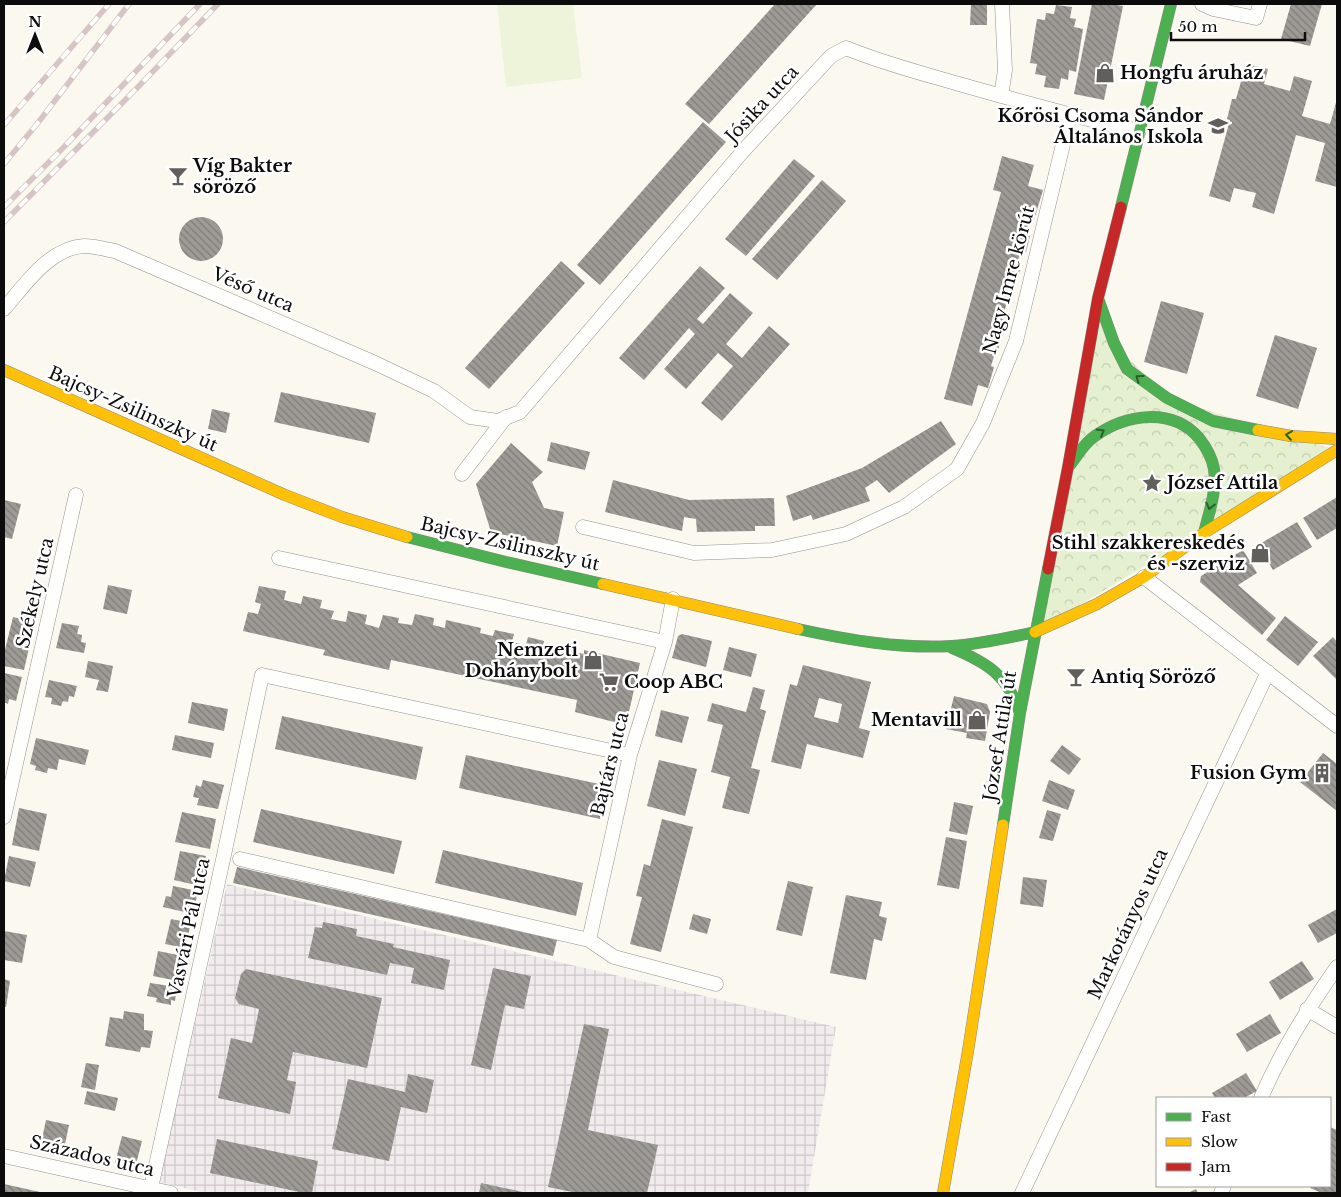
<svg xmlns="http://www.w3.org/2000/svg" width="1341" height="1197" viewBox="0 0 1341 1197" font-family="'Libre Baskerville',serif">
<defs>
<pattern id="industrial-grid" width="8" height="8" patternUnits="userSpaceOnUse" patternTransform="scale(1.25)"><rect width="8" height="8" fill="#f2ebee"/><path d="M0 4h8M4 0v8" fill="none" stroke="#cec8cb"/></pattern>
<pattern id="park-crowns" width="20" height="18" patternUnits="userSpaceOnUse" patternTransform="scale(1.25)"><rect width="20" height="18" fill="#e5f0d0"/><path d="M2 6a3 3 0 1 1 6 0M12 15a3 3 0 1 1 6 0" fill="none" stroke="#c3cdb1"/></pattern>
<pattern id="building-back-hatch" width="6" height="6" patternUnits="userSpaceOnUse" patternTransform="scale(1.25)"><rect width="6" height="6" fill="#9e9a96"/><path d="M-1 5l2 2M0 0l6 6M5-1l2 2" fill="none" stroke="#7f7c79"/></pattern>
</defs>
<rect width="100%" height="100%" fill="#fbf8f0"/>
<path fill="url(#industrial-grid)" d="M227,884L836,1027L808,1193H205L159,1182Z"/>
<path fill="url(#park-crowns)" d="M1098,298L1114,343L1167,398L1337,450L1035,632Z"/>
<path fill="#eef4d9" d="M497,4H573L582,78L506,87Z"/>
<path fill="url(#building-back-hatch)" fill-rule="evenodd" d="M775,4H817L709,124L685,104Z
M971,4H987V25H970Z
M1092,4H1111L1123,6L1104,100L1074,94Z
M1291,4H1322L1310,46L1281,39Z
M1056,5L1072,7L1070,18L1076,19L1074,27L1083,29L1076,72L1069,70L1068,80L1061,78L1059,89L1044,87L1046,76L1035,74L1037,64L1030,63L1037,19L1045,20L1046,13L1054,14Z
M1246,64L1268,69L1264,84L1290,91L1294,76L1312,81L1302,116L1330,124L1337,99V187L1315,181L1325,143L1296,135L1274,214L1252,207L1256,193L1234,188L1230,202L1209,196L1230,120L1227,119L1232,99H1236Z
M703,122L726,142L600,285L577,265Z
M1002,156L1034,165L1028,186L1043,190L1034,220L1030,219L1026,235L1030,236L1026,252L1021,251L1016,269L1020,270L1012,300L1008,299L1002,319L1007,320L998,350H996L991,366L994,367L988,388L978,385L972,406L944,399L1001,192L993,190Z
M794,159L815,176L746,256L725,239Z
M822,180L846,201L777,280L752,259Z
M179 239a22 22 0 1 1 44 0a22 22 0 1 1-44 0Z
M561,261L585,283L489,389L465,368Z
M700,266L725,288L697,319L703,324L730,293L753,313L726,344L742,358L769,326L790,344L722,421L701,403L733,366L718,353L686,389L664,369L695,334L689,328L644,380L619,358Z
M1161,301L1204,313L1187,374L1144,362Z
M1275,335L1317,348L1298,409L1256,396Z
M281,392L376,413L369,443L274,422Z
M212,409L230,413L226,433L208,429Z
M941,421L956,444L889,493L877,480L865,488L870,501L813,520L811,515L793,521L786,496L862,468Z
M551,442L590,452L585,470L547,461Z
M511,443L543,472L532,482L544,508L564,512L557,546L491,532L476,484Z
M613,480L689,500L774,498L775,526H755V531L697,532L696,519L684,517L682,531L605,512Z
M1337,497V528L1317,540L1303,518Z
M4,500L21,504L12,539L4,537Z
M1297,522L1312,547L1273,570L1258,545Z
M1243,550L1257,573L1238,585L1276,618L1262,635L1200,582L1201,576Z
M108,585L132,590L127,614L103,609Z
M259,586L286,591L284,600L301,604L303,596L322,600L320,608L334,611L331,619L346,622L348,611L367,615L365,624L379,628L383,615L399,618L398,623L412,625L415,614L434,618L433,625L445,628L446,620L481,628L480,633L493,636L495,630L514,634L512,642L526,645L528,637L544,641L542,651L555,654L557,648L584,654V650L640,663L626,725L575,712L577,700L391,660L389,670L323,655L325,650L243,631L248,612L258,614L261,604L255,602Z
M1285,616L1318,642L1298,666L1266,640Z
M13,617L35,622L24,670L4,666V654Z
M62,623L79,626L77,634L82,635L81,642L86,643L84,653L56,648Z
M682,634L712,641L706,667L672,658L678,636Z
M1333,637L1337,642V680L1313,656Z
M729,647L757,654L751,677L723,670Z
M88,661L113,666L108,692L96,690L99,680L85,677Z
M803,665L871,682L859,728L870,731L863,758L807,744L801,769L771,762L790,684L797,686ZM819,698L842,704L838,723L814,717Z
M4,673L22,677L16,701L9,699L8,704L4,702Z
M49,680L77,686L74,697L69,696L68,702L63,701L61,706L51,704L52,698L45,697Z
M753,687L765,690L760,709L766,711L751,768L760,770L749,814L722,808L730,777L711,772L723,725L707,721L712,703L746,712Z
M954,696L987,704L990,712L985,741L966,738L967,733L946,729Z
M192,702L228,709L224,731L188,723Z
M661,710L689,717L682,743L655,736Z
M282,716L423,747L416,780L275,749Z
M175,735L214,743L211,758L172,750Z
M36,738L89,750L85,765L59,759L57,770L48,768L47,773L35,770L36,766L30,764Z
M1062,745L1081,759L1069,775L1050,761Z
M1323,753L1337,764V811L1300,782Z
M466,755L608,786L600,819L459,788Z
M659,760L697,769L685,816L647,806Z
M203,780L224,785L218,809L197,805L199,798L193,797L196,785L201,787Z
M1049,780L1075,790L1068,810L1042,801Z
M954,802L973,806L967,835L949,831Z
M19,808L47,814L39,851L12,845Z
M261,809L402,841L394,874L253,842Z
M1047,810L1061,814L1053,841L1039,838Z
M182,812L216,819L210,849L175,842Z
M662,819L693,827L661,952L630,944L642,897L636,896L644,864L650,866Z
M946,837L967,841L959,889L937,885Z
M443,850L583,883L576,916L435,883Z
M180,851L206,856L200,886L174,880Z
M9,856L36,862L30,887L4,881Z
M237,867L557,940L553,956L233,883Z
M1023,877L1047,880L1043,907L1020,904Z
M788,881L813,887L802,936L776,930Z
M173,886L198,891L193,914L163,907L166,896L171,897Z
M846,895L882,902L879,916L887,918L882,941L874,939L866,980L830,973Z
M1337,909V933L1318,943L1308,925Z
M693,914L711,919L707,934L689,929Z
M171,919L191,923L185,948L165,944Z
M323,922L357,929L356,936L394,944L393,947L450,960L444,990L411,983L414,968L390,963L387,975L308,958L315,927L322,928Z
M4,931L27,935L22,963L4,960Z
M158,951L183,956L178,981L153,976Z
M1302,961L1314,979L1280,1000L1269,982Z
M493,968L531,976L524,1009L505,1005L491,1070L471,1065Z
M246,969L382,998L367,1068L293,1052L287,1080L296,1082L290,1114L218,1098L231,1038L252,1043L259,1009L239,1004L235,998L241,974Z
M4,979L10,981L6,1007H4Z
M150,983L177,987L175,1001L171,1000V1005L156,1002L157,998L147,996Z
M124,1011L144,1014V1030L153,1031L150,1048L141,1047L140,1052L105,1046L110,1017L123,1019Z
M1270,1014L1281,1033L1247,1052L1236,1034Z
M584,1024L609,1029L588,1130L658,1145L647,1193H577L548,1187Z
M86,1063L99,1065L95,1090L81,1087Z
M1246,1073L1257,1091L1244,1098H1215L1212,1093Z
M408,1074L434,1080L427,1113L401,1107L389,1161L332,1149L348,1079L405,1092Z
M87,1091L118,1098L115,1111L84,1104Z
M46,1120L69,1125L64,1149L41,1144Z
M1330,1127L1337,1130V1193H1322L1310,1188L1311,1186H1330Z
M122,1136L142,1141L135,1168L115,1163Z
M217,1139L318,1161L312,1193H304L210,1173Z
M481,1183L523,1192V1193H479Z
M4,1184L40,1192V1193H4Z
M1196,1189L1198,1193H1188Z"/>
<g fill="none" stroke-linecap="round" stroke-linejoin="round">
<defs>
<path id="street" d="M1202,4L1213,9L1256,18L1260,4
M1001,96L1005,70L1002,4
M4,309C25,285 49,248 84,246C95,246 104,249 115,251L375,363L434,391L470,417L498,421L520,412L744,150L831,56L846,48C882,63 921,73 959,84C1019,101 1078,118 1139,131
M462,474L506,417
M583,527L694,553L772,550L846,534L904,507L957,469L983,423L1016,341L1070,115
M279,558L665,642
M1144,577L1337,726
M4,817L76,495
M240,859L589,940L614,957L716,984
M589,940L630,755L665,642L673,599
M1307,1009L1337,1027
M1261,1098C1281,1051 1308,1008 1337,967
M4,1156L171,1193
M151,1188L224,855L262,675L630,755
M1022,1193L1268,672
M1221,1193L1224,1186"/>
<path id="fast" d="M1121,207L1171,4
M1099,301L1114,343L1127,369L1167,398L1213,421L1258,430
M1070,465C1078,455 1084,443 1095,436C1126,414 1172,407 1199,438C1206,447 1212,457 1214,469C1217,491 1209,512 1204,533
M407,537L506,562L603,584
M798,629C848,640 901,649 952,646C980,644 1008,638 1035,632
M952,648C988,663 1007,675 1020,713
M1003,825L1020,713L1048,569"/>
<path id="slow" d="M4,370L285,495L342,517L407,537
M1258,430L1291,436L1337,439
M603,584L798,629
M1035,632L1097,604L1144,577L1204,533L1337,450
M943,1193L968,1051L1003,825"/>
<path id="jam" d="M1048,569L1068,467L1098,298L1121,207"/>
</defs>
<use href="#street" stroke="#94928f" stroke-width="15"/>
<use href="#fast" stroke="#8a8985" stroke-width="12"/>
<use href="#slow" stroke="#8a8985" stroke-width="12"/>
<use href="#jam" stroke="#8a8985" stroke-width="12"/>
<use href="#street" stroke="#fefefd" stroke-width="14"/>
<use href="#fast" stroke="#4caf50" stroke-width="11"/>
<use href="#slow" stroke="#ffc107" stroke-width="11"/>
<use href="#jam" stroke="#c62828" stroke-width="11"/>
<defs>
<path id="rail" d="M4,125L109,4
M4,164L37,124L129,4
M4,207L63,148L200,4
M4,222L137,88L218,4"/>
</defs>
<use href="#rail" stroke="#d7c4c5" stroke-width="5.5"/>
<use href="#rail" stroke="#fff" stroke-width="4" stroke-dasharray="11" stroke-linecap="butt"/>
</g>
<defs><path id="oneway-chevron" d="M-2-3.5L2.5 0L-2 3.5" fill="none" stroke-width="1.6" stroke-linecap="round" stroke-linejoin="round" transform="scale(1.25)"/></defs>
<g stroke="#2c5e2e">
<use href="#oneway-chevron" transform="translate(1139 378) rotate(-144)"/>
<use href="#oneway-chevron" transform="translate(1101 432) rotate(-31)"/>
<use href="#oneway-chevron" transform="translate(1289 435) rotate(-172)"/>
<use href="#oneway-chevron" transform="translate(1210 506) rotate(103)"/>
</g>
<defs>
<symbol id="shop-bare" viewBox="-9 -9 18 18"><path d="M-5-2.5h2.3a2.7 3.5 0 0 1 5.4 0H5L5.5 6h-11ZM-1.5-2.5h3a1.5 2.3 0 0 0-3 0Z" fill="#605f5c" stroke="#fff" stroke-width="2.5" paint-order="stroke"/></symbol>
<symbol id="school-bare" viewBox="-9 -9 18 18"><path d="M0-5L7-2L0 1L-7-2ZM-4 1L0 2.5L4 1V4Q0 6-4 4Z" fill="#605f5c" stroke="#fff" stroke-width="2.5" paint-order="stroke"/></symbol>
<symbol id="bar-bare" viewBox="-9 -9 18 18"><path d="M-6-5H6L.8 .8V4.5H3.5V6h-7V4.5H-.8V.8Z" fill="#605f5c" stroke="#fff" stroke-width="2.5" paint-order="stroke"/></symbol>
<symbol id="sight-bare" viewBox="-9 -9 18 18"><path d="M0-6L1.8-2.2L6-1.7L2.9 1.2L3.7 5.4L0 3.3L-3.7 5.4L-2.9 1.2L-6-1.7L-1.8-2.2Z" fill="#605f5c" stroke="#fff" stroke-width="2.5" paint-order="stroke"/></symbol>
<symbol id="supermarket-bare" viewBox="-9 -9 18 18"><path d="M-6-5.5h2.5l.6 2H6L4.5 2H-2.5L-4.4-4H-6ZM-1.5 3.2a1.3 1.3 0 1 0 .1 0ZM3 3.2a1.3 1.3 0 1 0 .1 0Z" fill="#605f5c" stroke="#fff" stroke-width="2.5" paint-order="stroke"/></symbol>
<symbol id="building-bare" viewBox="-9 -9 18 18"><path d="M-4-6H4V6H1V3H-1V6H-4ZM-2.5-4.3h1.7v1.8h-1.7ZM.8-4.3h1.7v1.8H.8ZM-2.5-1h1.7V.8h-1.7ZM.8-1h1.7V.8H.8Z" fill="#605f5c" stroke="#fff" stroke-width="2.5" paint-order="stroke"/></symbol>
</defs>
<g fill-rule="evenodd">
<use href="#shop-bare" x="1091" y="59" width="28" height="28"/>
<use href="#school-bare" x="1204" y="112" width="28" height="28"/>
<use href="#bar-bare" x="164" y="162" width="28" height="28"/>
<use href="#sight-bare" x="1138" y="469" width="28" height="28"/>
<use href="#shop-bare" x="1246" y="539" width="28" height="28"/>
<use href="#shop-bare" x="579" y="646" width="28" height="28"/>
<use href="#bar-bare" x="1062" y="663" width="28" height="28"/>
<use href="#supermarket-bare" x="595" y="668" width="28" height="28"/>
<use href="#shop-bare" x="963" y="706" width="28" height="28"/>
<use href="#building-bare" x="1308" y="759" width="28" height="28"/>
</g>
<g text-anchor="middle" stroke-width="5" stroke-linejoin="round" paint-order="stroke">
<g font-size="18" font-weight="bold" fill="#0c0c0c" stroke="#fff" text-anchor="start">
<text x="1120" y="79">Hongfu áruház</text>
<text x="1203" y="122" text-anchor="end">Kőrösi Csoma Sándor<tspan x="1203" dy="21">Általános Iskola</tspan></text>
<text x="193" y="172">Víg Bakter<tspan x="193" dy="21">söröző</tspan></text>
<text x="1167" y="489">József Attila</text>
<text x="1245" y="549" text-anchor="end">Stihl szakkereskedés<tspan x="1245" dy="21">és -szerviz</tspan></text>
<text x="578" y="656" text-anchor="end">Nemzeti<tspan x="578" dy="21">Dohánybolt</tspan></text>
<text x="1091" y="683">Antiq Söröző</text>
<text x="624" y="688">Coop ABC</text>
<text x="962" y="726" text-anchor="end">Mentavill</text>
<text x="1307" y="779" text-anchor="end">Fusion Gym</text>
</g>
<g font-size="18" fill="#0c0c0c" stroke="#fff">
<text transform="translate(762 104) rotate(-47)" y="6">Jósika utca</text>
<text transform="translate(1009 280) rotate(-75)" y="6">Nagy Imre körút</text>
<text transform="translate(253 290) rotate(23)" y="6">Véső utca</text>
<text transform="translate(133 409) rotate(24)" y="6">Bajcsy-Zsilinszky út</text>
<text transform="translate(510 544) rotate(13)" y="6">Bajcsy-Zsilinszky út</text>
<text transform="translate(35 593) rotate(-77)" y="6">Székely utca</text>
<text transform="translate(1000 736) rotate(-81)" y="6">József Attila út</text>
<text transform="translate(610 764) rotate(-76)" y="6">Bajtárs utca</text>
<text transform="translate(1128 924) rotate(-65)" y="6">Markotányos utca</text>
<text transform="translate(189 928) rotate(-78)" y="6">Vasvári Pál utca</text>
<text transform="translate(92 1156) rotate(13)" y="6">Százados utca</text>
</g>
</g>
<rect width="1341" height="1197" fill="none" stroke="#0c0c0c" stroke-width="10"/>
<rect x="1156" y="1097" width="175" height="90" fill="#ffffff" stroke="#9e9e9e"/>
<rect x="1166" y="1113" width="25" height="8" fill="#4caf50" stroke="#9e9e9e"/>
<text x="1201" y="1122" font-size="15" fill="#0c0c0c">Fast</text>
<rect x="1166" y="1138" width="25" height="8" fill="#ffc107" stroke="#9e9e9e"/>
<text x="1201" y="1147" font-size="15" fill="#0c0c0c">Slow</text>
<rect x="1166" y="1163" width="25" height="8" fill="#c62828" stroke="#9e9e9e"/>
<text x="1201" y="1172" font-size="15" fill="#0c0c0c">Jam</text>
<g transform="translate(35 35)" stroke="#ffffff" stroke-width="4" paint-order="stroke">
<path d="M0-4L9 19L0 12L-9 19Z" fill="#0c0c0c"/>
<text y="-8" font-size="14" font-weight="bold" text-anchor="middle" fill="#0c0c0c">N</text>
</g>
<path d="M1171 32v8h134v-8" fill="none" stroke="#0c0c0c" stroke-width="2.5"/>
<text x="1178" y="32" font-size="15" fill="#0c0c0c" stroke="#ffffff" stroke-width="4" paint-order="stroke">50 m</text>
</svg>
